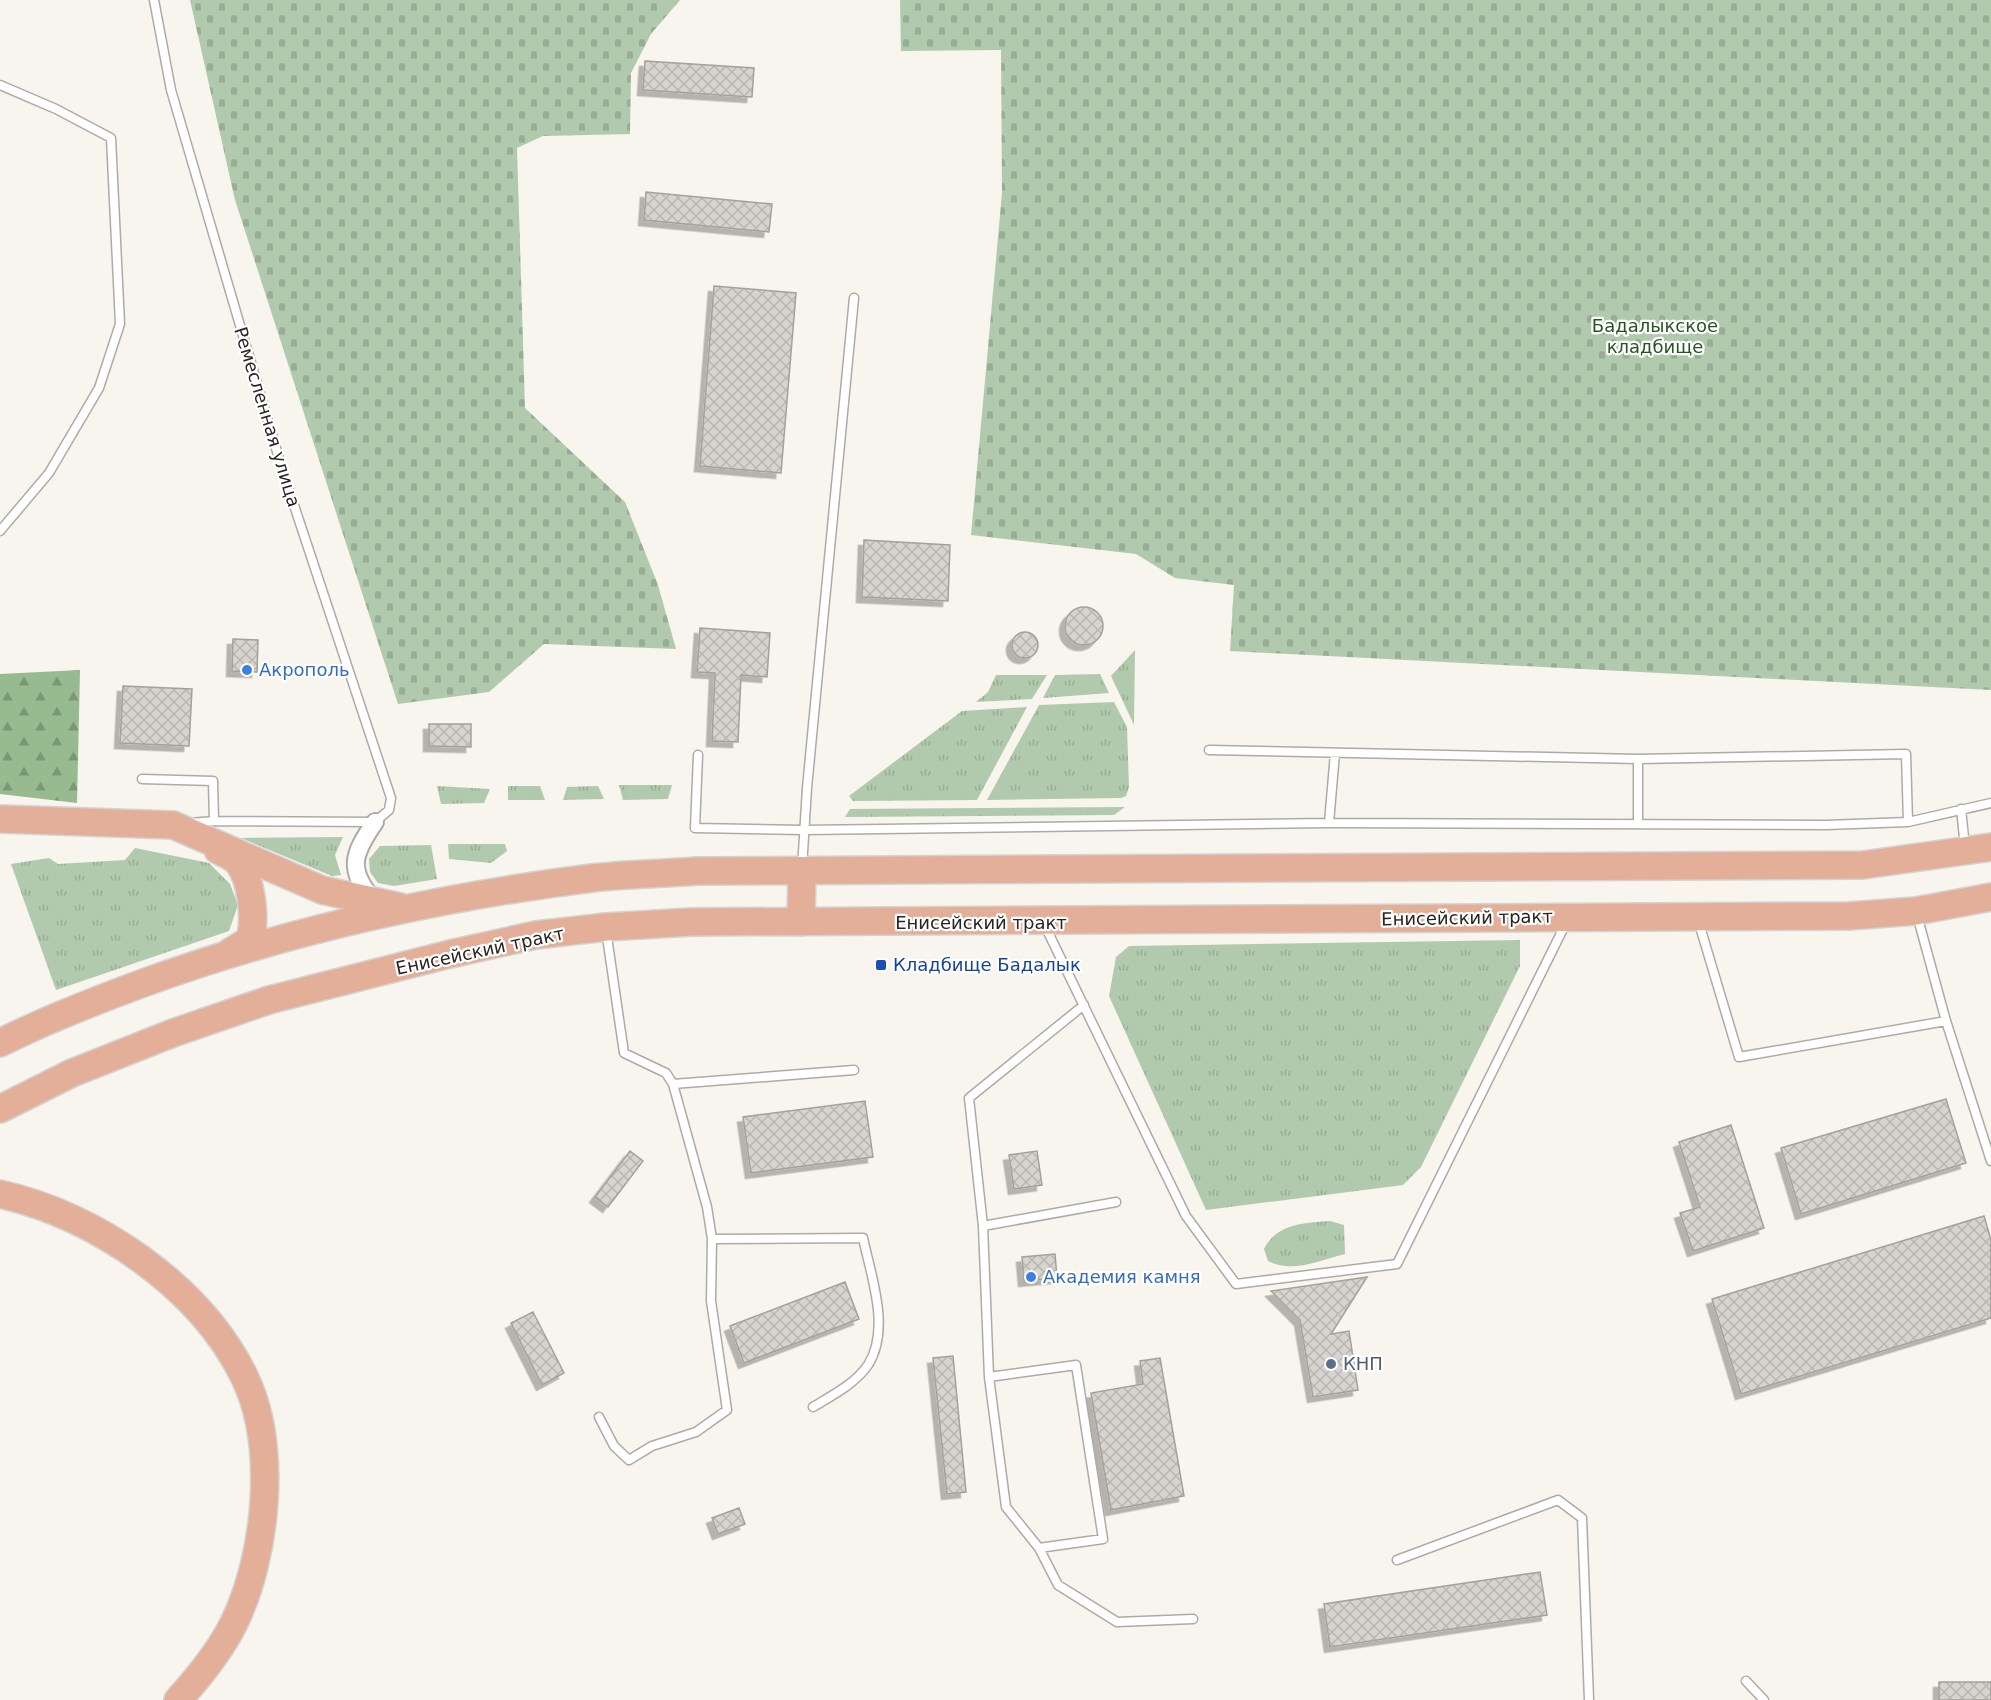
<svg xmlns="http://www.w3.org/2000/svg" width="1991" height="1700" viewBox="0 0 1991 1700" font-family="'DejaVu Sans',sans-serif">
<defs>
<pattern id="grass-tufts" width="24" height="20" patternUnits="userSpaceOnUse" patternTransform="scale(1.5)"><rect width="24" height="20" fill="#b1caad"/><path d="M3 7l-1-3M5 7V3M7 7l1-3M15 17l-1-3M17 17v-4M19 17l1-3" fill="none" stroke="#98ad95"/></pattern>
<pattern id="forest-firs" width="22" height="20" patternUnits="userSpaceOnUse" patternTransform="scale(1.5)"><rect width="22" height="20" fill="#97ba91"/><path d="M5 1l3.5 6h-7zM16 11l3.5 6h-7z" fill="#7b9776"/></pattern>
<pattern id="cemetery-stones" width="16" height="16" patternUnits="userSpaceOnUse" patternTransform="scale(1.5)"><rect width="16" height="16" fill="#b1caad"/><path d="M2 7V4a2 2 0 0 1 4 0v3zM10 15v-3a2 2 0 0 1 4 0v3z" fill="#98ad95"/></pattern>
<pattern id="building-cross-hatch" width="8" height="8" patternUnits="userSpaceOnUse" patternTransform="scale(1.5)"><rect width="8" height="8" fill="#d7d3ce"/><path d="M0 0l8 8M0 8l8-8" fill="none" stroke="#b9b5b1"/></pattern>
<filter id="shadow"><feDropShadow dx="-5.5" dy="5.5" stdDeviation="0" flood-color="#0004"/></filter>
</defs>
<rect width="100%" height="100%" fill="#f8f4ee"/>
<path fill="url(#grass-tufts)" d="M1135,650L1134,725L1111,676Z
M1100,674L1109,693L1043,698L1055,675Z
M996,675H1047L1032,699L976,702L988,692Z
M1114,702L1127,727L1129,787L1126,796L1121,798L987,800L1039,705Z
M1027,707L977,800L853,801L849,796L962,711Z
M619,785H672L668,799L623,800Z
M437,786L490,789L484,803L441,804Z
M508,786H540L545,800H508Z
M598,786L604,799L563,800L567,787Z
M1125,807L1114,815L845,817L850,809Z
M343,837L335,855L341,875L332,876L241,838Z
M448,844H505L507,851L491,863L449,859Z
M431,845L437,879L394,886L378,883L370,872L369,859L380,846Z
M135,848L209,863L230,884L238,905L229,931L56,990L11,864L49,858L58,864L125,860Z
M1520,940V966L1421,1167L1403,1185L1206,1210L1109,996L1116,957L1129,946Z
M1330,1221L1344,1225L1345,1254C1320,1260 1292,1274 1268,1261L1264,1249C1277,1223 1305,1223 1330,1221Z"/>
<path fill="url(#forest-firs)" d="M80,670L77,803L0,794V674Z"/>
<path fill="url(#cemetery-stones)" d="M190,0H680L651,34L631,73L630,134L543,136L517,148L525,408L625,502L658,585L676,649L544,644L489,692L398,704L235,200Z
M900,0H1991V690L1230,651L1234,585L1175,578L1136,554L971,535L1002,193L1001,50L901,51Z"/>
<path fill="url(#building-cross-hatch)" stroke="#a4a19b" stroke-width="1.5" filter="url(#shadow)" d="M645,61L754,68L752,97L643,90Z
M646,192L772,204L769,232L644,220Z
M714,286L796,293L781,473L700,466Z
M864,540L950,545L948,601L862,597Z
M1065 626a19 19 0 1 1 38 0a19 19 0 1 1-38 0Z
M700,628L770,633L767,677L741,675L738,742L712,741L715,673L697,672Z
M1012 645a13 13 0 1 1 26 0a13 13 0 1 1-26 0Z
M233,639L258,640L257,672L232,671Z
M123,686L192,689L189,746L120,743Z
M429,724H471V747L429,746Z
M1946,1099L1966,1163L1801,1214L1781,1148Z
M865,1101L873,1157L751,1173L743,1117Z
M1731,1125L1764,1228L1693,1251L1680,1213L1700,1207L1679,1142Z
M630,1151L643,1161L608,1207L595,1197Z
M1037,1151L1042,1185L1014,1189L1009,1155Z
M1984,1216L1991,1240V1318L1741,1394L1712,1299Z
M1055,1254L1057,1278L1024,1281L1022,1257Z
M1367,1277L1331,1334L1349,1331L1358,1390L1313,1397L1300,1320L1271,1291Z
M845,1282L859,1319L744,1363L730,1326Z
M533,1312L564,1373L542,1385L511,1323Z
M953,1356L966,1492L947,1494L933,1358Z
M1160,1358L1184,1496L1111,1510L1091,1393L1143,1384L1140,1361Z
M739,1508L745,1524L718,1534L712,1518Z
M1540,1572L1547,1615L1330,1647L1324,1604Z
M1939,1682H1991V1700H1939Z"/>
<g fill="none" stroke-linecap="round" stroke-linejoin="round">
<defs>
<path id="service" d="M154,0L171,90L283,472L391,798L389,810L375,822L214,821L190,823
M0,85L56,109L111,138L120,324L99,388L49,473L0,531
M1209,750L1638,759L1906,754L1908,822
M698,755L695,828L804,830L1329,823L1826,825L1908,822L1991,803
M1638,759V824
M142,779L213,781L214,821H211
M1961,809L1965,847
M1329,823L1335,753
M802,868L807,788L854,298
M1698,920L1739,1057L1946,1021L1917,915
M1045,926L1186,1216L1236,1284L1397,1264L1566,923
M1946,1021L1991,1161
M673,1084L854,1070
M983,1226L1116,1202
M712,1239L863,1238C871,1276 891,1329 868,1365C855,1384 831,1396 813,1407
M989,1377L1076,1365L1103,1539L1039,1548L1006,1507L989,1377L983,1226L969,1098L1084,1005
M599,1417L614,1446L629,1460L652,1446L696,1432L727,1410L711,1301L712,1239L707,1207L673,1084L666,1073L624,1053L606,930
M1039,1548L1058,1585L1117,1622L1193,1619
M1397,1560L1558,1500L1582,1518L1589,1700
M1746,1681L1764,1700"/>
<path id="minor" d="M375,902C347,870 352,855 375,822"/>
<path id="primary" d="M0,819L173,825L322,890L400,907
M218,850C223,853 231,856 236,860C252,877 256,919 250,940L230,952
M801,922L802,872
M0,1043C47,1019 97,1000 146,982C290,930 440,897 592,878C626,874 661,874 696,871L1863,865L1991,847
M0,1109L72,1073L173,1033L269,1000L450,954L536,935L606,927L691,922L1849,916L1916,911L1991,897
M0,1194C96,1216 200,1286 244,1376C278,1445 267,1555 234,1623C220,1651 199,1677 178,1700"/>
</defs>
<use href="#service" stroke="#aeaba5" stroke-width="11"/>
<use href="#minor" stroke="#aeaba5" stroke-width="20"/>
<use href="#primary" stroke="#d4d3d3" stroke-width="30"/>
<use href="#service" stroke="#fff" stroke-width="8"/>
<use href="#minor" stroke="#fff" stroke-width="16"/>
<use href="#primary" stroke="#e3af98" stroke-width="27"/>
</g>
<g fill="#3f7fe0" stroke="#fff" stroke-width="2">
<circle cx="247" cy="670" r="6"/>
<circle cx="1031" cy="1277" r="6"/>
</g>
<rect fill="#1a4fb4" stroke="#fff" stroke-width="2" x="875" y="959" width="12" height="12" rx="3"/>
<circle fill="#5c6f8a" stroke="#fff" stroke-width="2" cx="1331" cy="1364" r="6"/>
<g text-anchor="middle" stroke-width="4.5" stroke-linejoin="round" paint-order="stroke">
<g font-size="18" fill="#26551f" stroke="#fff">
<text x="1655" y="332">Бадалыкское<tspan x="1655" dy="21">кладбище</tspan></text>
</g>
<g font-size="18" fill="#272523" stroke="#fff">
<text transform="translate(267 417) rotate(73)" y="6">Ремесленная улица</text>
<text transform="translate(1467 918) rotate(-1)" y="6">Енисейский тракт</text>
<text x="981" y="929">Енисейский тракт</text>
<text transform="translate(480 951) rotate(-12)" y="6">Енисейский тракт</text>
</g>
<g font-size="18" fill="#366cbe" stroke="#fff" text-anchor="start">
<text x="259" y="676">Акрополь</text>
<text x="1043" y="1283">Академия камня</text>
</g>
<g font-size="18" fill="#164399" stroke="#fff" text-anchor="start">
<text x="893" y="971">Кладбище Бадалык</text>
</g>
<g font-size="18" fill="#4e5e75" stroke="#fff" text-anchor="start">
<text x="1343" y="1370">КНП</text>
</g>
</g>
</svg>
